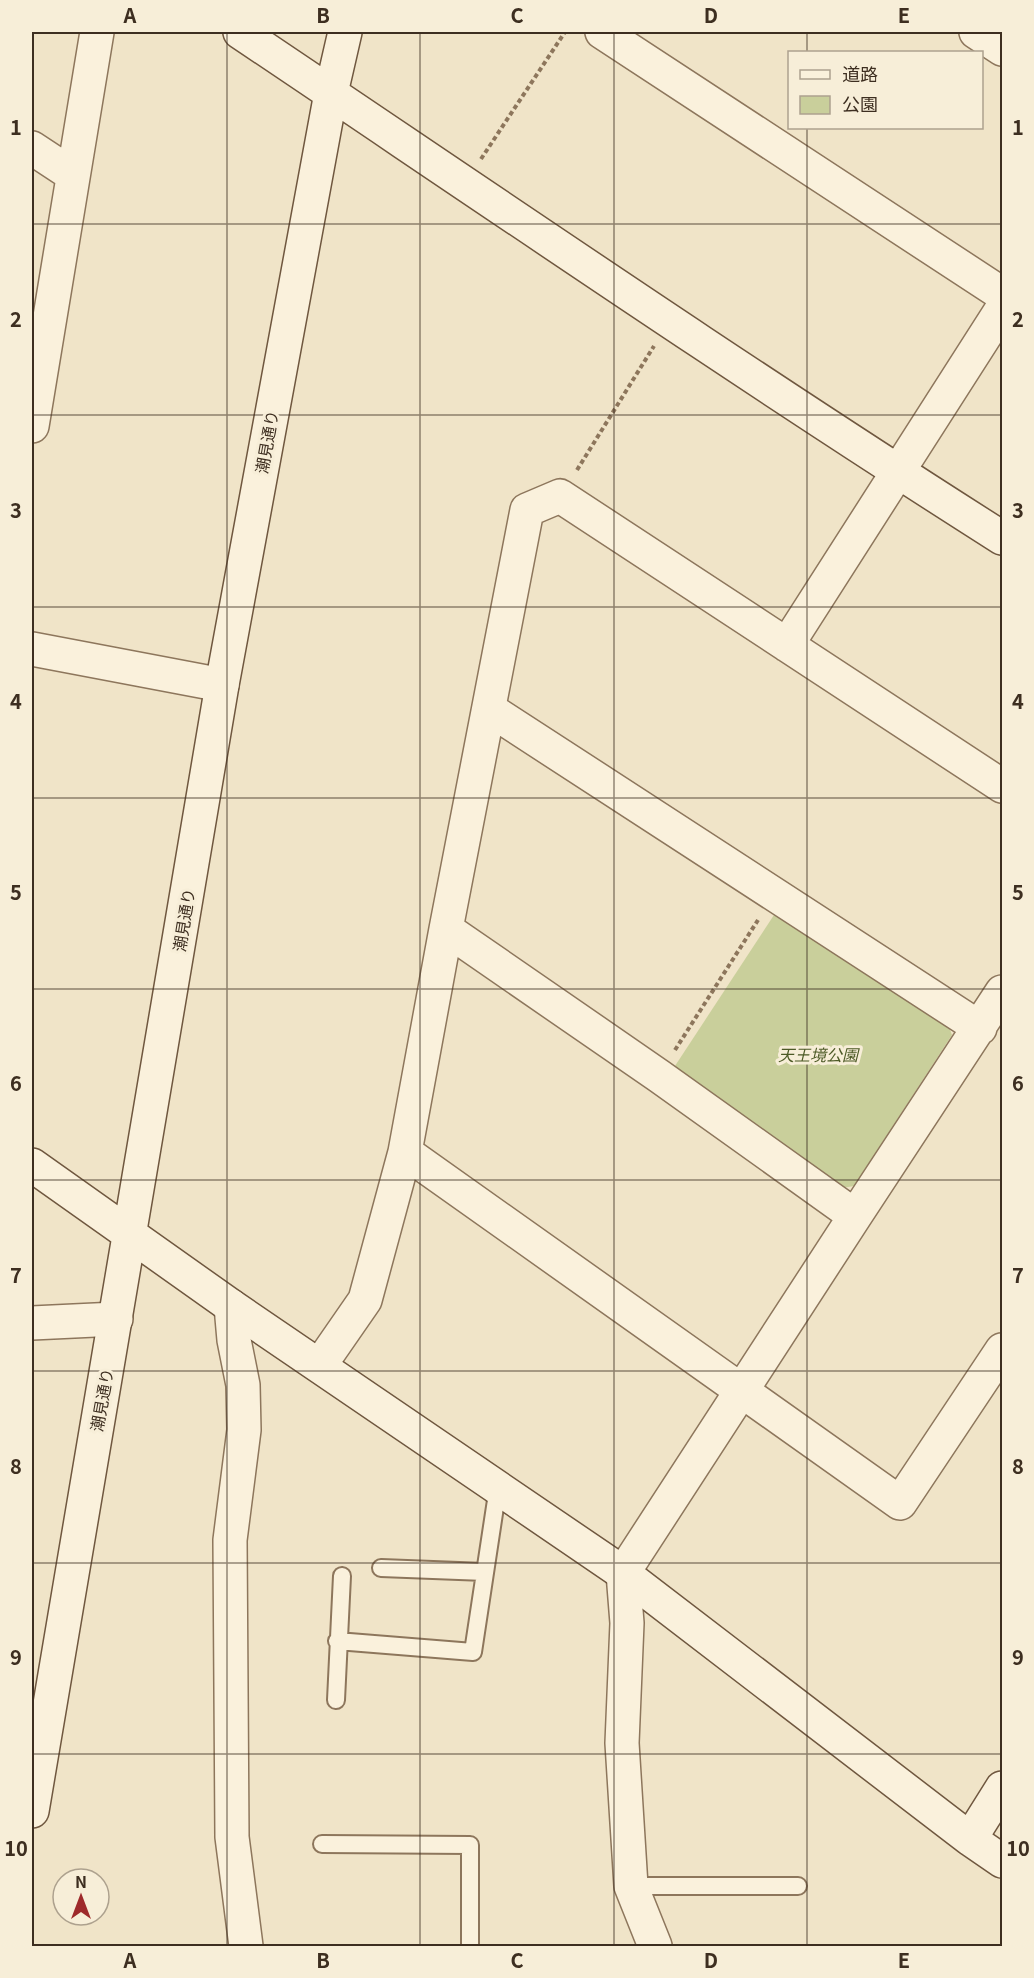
<svg xmlns="http://www.w3.org/2000/svg" width="1034" height="1978" viewBox="0 0 1034 1978" font-family="Georgia,'Noto Sans JP',serif">
<rect width="100%" height="100%" fill="#f0e4c8"/>
<path fill="#c9cf9b" d="M774,915L948,1024L952,1035L854,1186L842,1188L673,1069Z"/>
<g fill="none" stroke-linecap="round" stroke-linejoin="round">
<defs>
<path id="lane" d="M381,1568L485,1572
M337,1641L473,1652L498,1487
M336,1700L342,1576
M322,1844L470,1845V1946
M631,1886H798"/>
<path id="street" d="M602,32L1002,294
M976,32L1002,49
M32,148L73,175
M32,426L97,32
M787,645L1002,309
M32,649L222,685
M489,709L980,1028
M446,929L659,1076L855,1216
M405,1152L900,1503L1002,1350
M231,1306L234,1340L243,1385L244,1430L230,1540L232,1837L246,1946
M32,1323L116,1319
M320,1365L365,1300L405,1152L446,929L527,510L560,496L1002,786
M655,1946L631,1886L622,1743L627,1623L623,1573L855,1216L1002,992"/>
<path id="secondary" d="M240,32C493,202 745,375 1002,538
M32,1165L231,1306L623,1573L970,1839L1002,1861
M32,1811L222,685L331,93L345,32
M970,1839L1002,1788"/>
</defs>
<use href="#lane" stroke="#8d765c" stroke-width="20"/>
<use href="#street" stroke="#8d765c" stroke-width="36"/>
<use href="#secondary" stroke="#6f573f" stroke-width="36"/>
<path stroke="#8d765c" stroke-width="4" stroke-dasharray="4.5 3" stroke-linecap="butt" d="M481,159L565,32
M577,470L654,346
M675,1050L758,920"/>
<use href="#lane" stroke="#faf1dc" stroke-width="16"/>
<use href="#street" stroke="#faf1dc" stroke-width="33"/>
<use href="#secondary" stroke="#faf1dc" stroke-width="33"/>
</g>
<path fill="none" stroke="#3d2e20" stroke-width="1.5" stroke-opacity="0.55" d="M227,32V1946M420,32V1946M614,32V1946M807,32V52M807,128V1946M32,224H1002M32,415H1002M32,607H1002M32,798H1002M32,989H1002M32,1180H1002M32,1371H1002M32,1563H1002M32,1754H1002"/>
<g text-anchor="middle" stroke-width="6" stroke-linejoin="round" paint-order="stroke">
<g font-size="16" fill="#3d2e20" stroke="#f7eed8">
<text transform="translate(267 442) rotate(-80)" y="6">潮見通り</text>
<text transform="translate(184 920) rotate(-81)" y="6">潮見通り</text>
<text transform="translate(102 1400) rotate(-80)" y="6">潮見通り</text>
</g>
<g font-size="16" font-style="italic" fill="#4d5a26" stroke="#f7eed8">
<text x="818" y="1061">天王境公園</text>
</g>
</g>
<rect width="1034" height="1978" fill="none" stroke="#f7eed8" stroke-width="66"/>
<rect x="788" y="51" width="195" height="78" fill="#f7eed8" stroke="#ada18e" stroke-width="1.5"/>
<rect x="800" y="70" width="30" height="9" fill="#faf1dc" stroke="#ada18e" stroke-width="1.5"/>
<text x="842" y="81" font-size="18" fill="#3d2e20">道路</text>
<rect x="800" y="96" width="30" height="18" fill="#c9cf9b" stroke="#ada18e" stroke-width="1.5"/>
<text x="842" y="111" font-size="18" fill="#3d2e20">公園</text>
<g transform="translate(81 1897)"><circle r="28" fill="#f7eed8" stroke="#ada18e" stroke-width="1.5"/>
<path d="M0-4.5L10 22L0 15L-10 22Z" fill="#9e2a2b"/>
<text y="-9" font-size="16" font-weight="bold" text-anchor="middle" fill="#3d2e20">N</text>
</g>
<rect x="33" y="33" width="968" height="1912" fill="none" stroke="#3d2e20" stroke-width="2"/>
<g font-size="20" text-anchor="middle" font-weight="bold" fill="#3d2e20">
<text x="130" y="23">A</text>
<text x="323" y="23">B</text>
<text x="517" y="23">C</text>
<text x="711" y="23">D</text>
<text x="904" y="23">E</text>
<text x="16" y="135">1</text>
<text x="1018" y="135">1</text>
<text x="16" y="327">2</text>
<text x="1018" y="327">2</text>
<text x="16" y="518">3</text>
<text x="1018" y="518">3</text>
<text x="16" y="709">4</text>
<text x="1018" y="709">4</text>
<text x="16" y="900">5</text>
<text x="1018" y="900">5</text>
<text x="16" y="1091">6</text>
<text x="1018" y="1091">6</text>
<text x="16" y="1283">7</text>
<text x="1018" y="1283">7</text>
<text x="16" y="1474">8</text>
<text x="1018" y="1474">8</text>
<text x="16" y="1665">9</text>
<text x="1018" y="1665">9</text>
<text x="16" y="1856">10</text>
<text x="1018" y="1856">10</text>
<text x="130" y="1968">A</text>
<text x="323" y="1968">B</text>
<text x="517" y="1968">C</text>
<text x="711" y="1968">D</text>
<text x="904" y="1968">E</text>
</g>
</svg>
